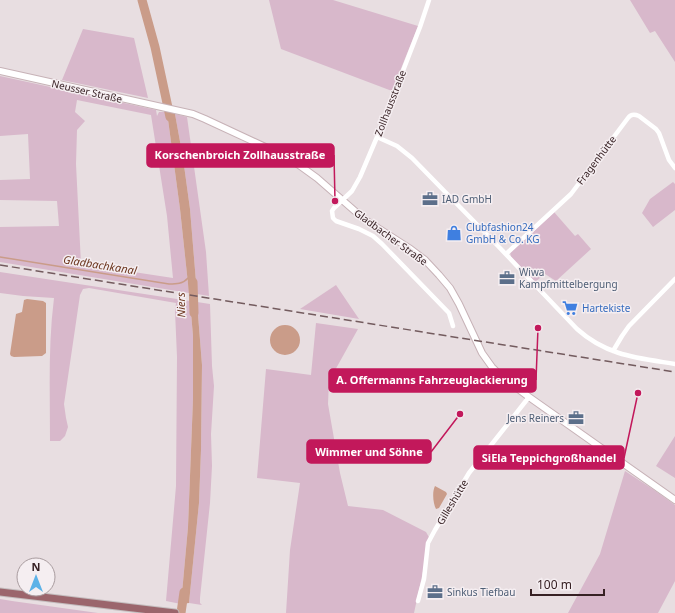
<svg xmlns="http://www.w3.org/2000/svg" width="675" height="613" viewBox="0 0 675 613" font-family="'Noto Sans',sans-serif">
<rect width="100%" height="100%" fill="#e8dee1"/>
<path fill="#d8b8cb" fill-rule="evenodd" d="M269,0H333L418,26L392,91L281,49Z
M630,0H675V62L655,31L650,33Z
M83,29L134,38L148,98L62,80Z
M0,76L156,110L157,116L159,112H167L180,209L189,293L0,262V227L59,226L57,201L0,200V180L30,179L28,134L0,136ZM77,100L151,115L167,216L173,278L81,264L76,164L77,130L85,121L75,112Z
M175,114L187,117L206,252L209,296L197,294L190,209L183,158Z
M673,182L675,184V210L653,227L642,213L650,199Z
M554,212L575,236L578,234L591,249L556,281L545,274L535,282L511,257L510,252Z
M0,272L190,301L193,336V399L188,527L181,604L166,601L176,486L177,357L175,311L176,303L89,288L83,289L80,295L64,404L66,418L68,427L65,436L60,441H50C50,393 48,345 54,298L23,296L0,293Z
M336,285L359,319L300,309Z
M197,302L210,304L212,366L214,386L211,434L212,466L210,503L200,598V603L202,605L189,603L199,503L201,450L202,365Z
M316,323L358,329L329,381L328,404L340,473L348,506L383,510L426,532L430,539L414,613H286L290,550L300,483L257,478L266,369L311,375Z
M675,436V478L656,466Z
M625,471L654,490L675,505V581L658,613H568L600,554Z
M0,599L12,601L98,613H0Z"/>
<path fill="#ca9c89" d="M167,112L175,114L183,158L190,209L197,294L189,293L180,209Z
M27,299L43,301L46,303V353L42,356L14,357L11,356L10,354L16,314L22,312L24,300Z
M190,301L197,302L202,365L201,450L199,503L189,603L181,604L188,527L193,399V336Z
M270 340a15 15 0 1 1 30 0a15 15 0 1 1-30 0Z
M435,486L446,492L447,494L439,508L436,509C433,503 432,492 435,486Z"/>
<g fill="none" stroke-linecap="round" stroke-linejoin="round">
<path stroke="#ca9c89" stroke-width="1.5" d="M0,257L169,284C176,284 183,284 188,278"/>
<path stroke="#ca9c89" stroke-width="9" d="M142,0L155,47L170,117
M193,282L194,313
M181,613L184,592"/>
<defs>
<path id="secondary" d="M0,71L193,114L205,119L276,152L299,165L317,178L364,219L409,248L425,260L439,275L450,288L459,304L482,353L492,367L501,376L529,397L675,500"/>
<path id="primary" d="M0,592L175,613"/>
</defs>
<use href="#secondary" stroke="#c7b2b7" stroke-width="8"/>
<use href="#primary" stroke="#c3bcbd" stroke-width="9"/>
<path stroke="#fff" stroke-width="4.5" d="M429,0L420,27L380,130L360,177L352,191L334,208L332,211L333,218L336,221L359,229L373,236L382,244L449,313L453,326
M377,137L397,146L412,158L498,246L577,329C607,356 638,358 675,364
M506,254L571,194L628,118C631,114 634,114 639,116L656,129L659,133L669,160L675,168
M613,351L622,336L629,326L675,279
M418,601L424,579L428,543L435,530L469,473L529,397"/>
<use href="#secondary" stroke="#fff" stroke-width="6"/>
<use href="#primary" stroke="#9b656c" stroke-width="7"/>
<path stroke="#735b5e" stroke-width="1.5" stroke-dasharray="8 4" stroke-linecap="butt" d="M0,265L675,372"/>
</g>
<defs>
<symbol id="office-bare" viewBox="-9 -9 18 18"><path d="M-6-3h4V-5.5h4V-3h4V5H-6ZM-1-4.5V-3h2v-1.5ZM-6 0V1H6V0Z" fill="#5c6f8a" stroke="#f5eef1" stroke-width="2.5" paint-order="stroke"/></symbol>
<symbol id="shop-bare" viewBox="-9 -9 18 18"><path d="M-5-2.5h2.3a2.7 3.5 0 0 1 5.4 0H5L5.5 6h-11ZM-1.5-2.5h3a1.5 2.3 0 0 0-3 0Z" fill="#3f7fe0" stroke="#f5eef1" stroke-width="2.5" paint-order="stroke"/></symbol>
<symbol id="supermarket-bare" viewBox="-9 -9 18 18"><path d="M-6-5.5h2.5l.6 2H6L4.5 2H-2.5L-4.4-4H-6ZM-1.5 3.2a1.3 1.3 0 1 0 .1 0ZM3 3.2a1.3 1.3 0 1 0 .1 0Z" fill="#3f7fe0" stroke="#f5eef1" stroke-width="2.5" paint-order="stroke"/></symbol>
</defs>
<g fill-rule="evenodd">
<use href="#office-bare" x="419" y="188" width="22" height="22"/>
<use href="#shop-bare" x="443" y="222" width="22" height="22"/>
<use href="#office-bare" x="496" y="267" width="22" height="22"/>
<use href="#supermarket-bare" x="559" y="297" width="22" height="22"/>
<use href="#office-bare" x="565" y="407" width="22" height="22"/>
<use href="#office-bare" x="424" y="581" width="22" height="22"/>
</g>
<g text-anchor="middle" stroke-width="3" stroke-linejoin="round" paint-order="stroke">
<g font-size="10" fill="#372124" stroke="#f5eef1">
<text transform="translate(87 91) rotate(13)" y="4">Neusser Straße</text>
<text transform="translate(390 103) rotate(-69)" y="4">Zollhausstraße</text>
<text transform="translate(596 160) rotate(-53)" y="4">Fragenhütte</text>
<text transform="translate(391 237) rotate(36)" y="4">Gladbacher Straße</text>
<text transform="translate(452 502) rotate(-59)" y="4">Gilleshütte</text>
</g>
<g font-size="10" fill="#4e5e75" stroke="#f5eef1" text-anchor="start">
<text x="442" y="203">IAD GmbH</text>
<text x="519" y="276">Wiwa<tspan x="519" dy="12">Kampfmittelbergung</tspan></text>
<text x="564" y="422" text-anchor="end">Jens Reiners</text>
<text x="447" y="596">Sinkus Tiefbau</text>
</g>
<g font-size="10" fill="#366cbe" stroke="#f5eef1" text-anchor="start">
<text x="466" y="231">Clubfashion24<tspan x="466" dy="12">GmbH &amp; Co. KG</tspan></text>
<text x="582" y="312">Hartekiste</text>
</g>
<g font-size="11" font-style="italic" fill="#6d3720" stroke="#f5eef1">
<text transform="translate(100 265) rotate(9)" y="4">Gladbachkanal</text>
<text transform="translate(181 305) rotate(-91)" y="4">Niers</text>
</g>
</g>
<path fill="none" stroke="#c2185b" stroke-width="1.5" d="M335 201L334 155M538 328L536 380M460 414L431 452M638 393L624 458"/>
<g fill="#c2185b" stroke="#f5eef1" stroke-width="1.5">
<circle cx="335" cy="201" r="4"/>
<circle cx="538" cy="328" r="4"/>
<circle cx="460" cy="414" r="4"/>
<circle cx="638" cy="393" r="4"/>
</g>
<g fill="#c2185b" stroke="#c2185b" stroke-width="1.5">
<rect x="147" y="144" width="187" height="23" rx="4"/>
<rect x="329" y="369" width="207" height="23" rx="4"/>
<rect x="307" y="440" width="124" height="23" rx="4"/>
<rect x="474" y="446" width="150" height="23" rx="4"/>
</g>
<g font-size="11" text-anchor="middle" font-weight="bold" fill="#fff">
<text x="240" y="159">Korschenbroich Zollhausstraße</text>
<text x="432" y="384">A. Offermanns Fahrzeuglackierung</text>
<text x="369" y="456">Wimmer und Söhne</text>
<text x="549" y="462">SiEla Teppichgroßhandel</text>
</g>
<g transform="translate(36 577)"><circle r="19" fill="#f5eef1" stroke="#a99c9f"/>
<path d="M0-3L7 15L0 10L-7 15Z" fill="#5db2e7"/>
<text y="-6" font-size="11" font-weight="bold" text-anchor="middle" fill="#372124">N</text>
</g>
<path d="M531 589v6h73v-6" fill="none" stroke="#372124" stroke-width="2"/>
<text x="537" y="589" font-size="12" fill="#372124" stroke="#f5eef1" stroke-width="3" paint-order="stroke">100 m</text>
</svg>
